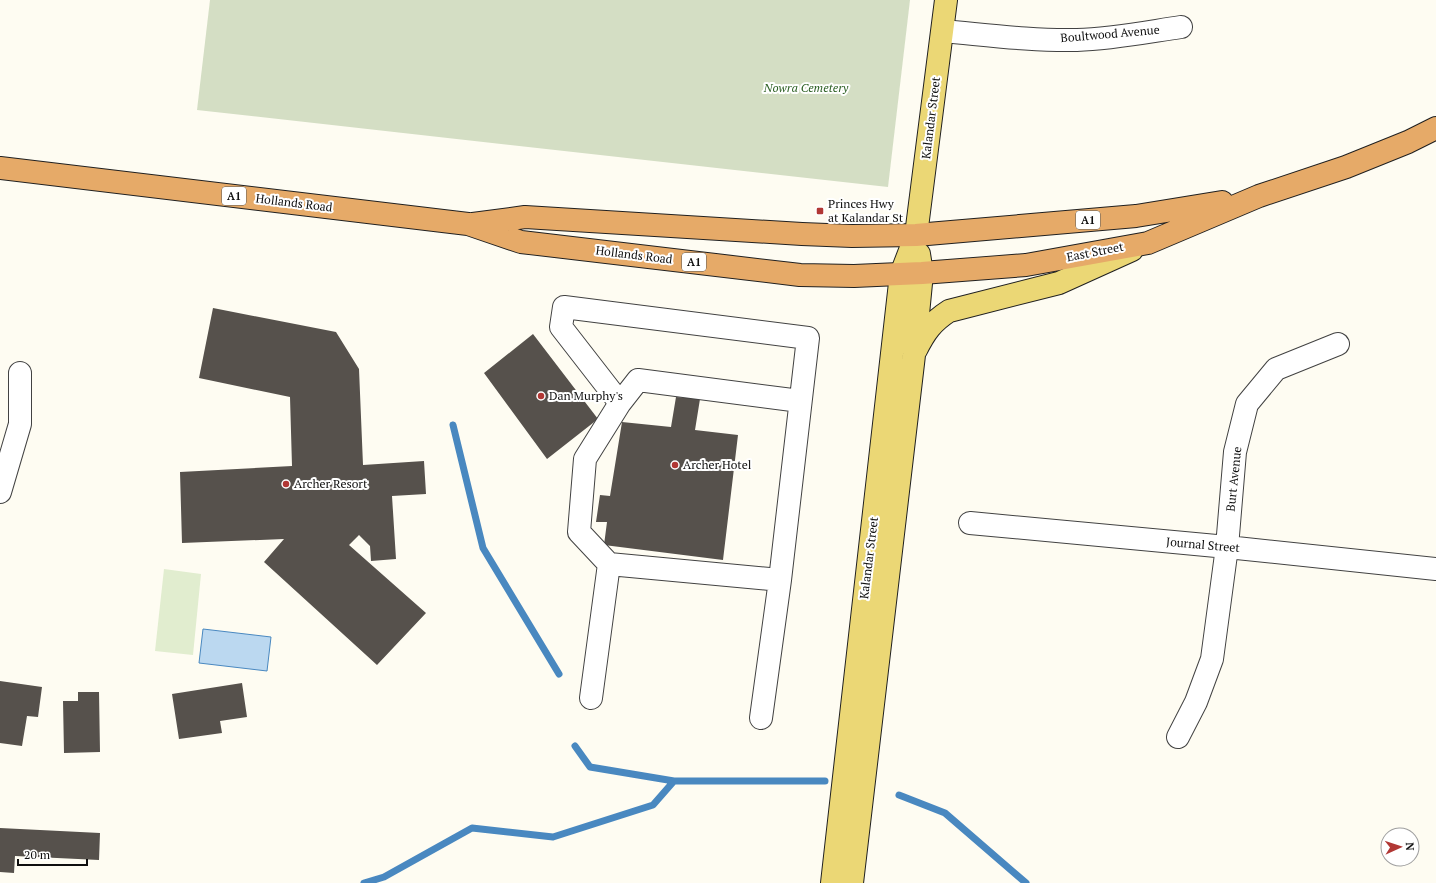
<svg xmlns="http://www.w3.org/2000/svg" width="1436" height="883" viewBox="0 0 1436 883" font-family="'PT Serif',serif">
<rect width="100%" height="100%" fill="#fefcf2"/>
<path fill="#d4dec4" d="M210,0H910L888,187L197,110Z"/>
<path fill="#e1edcf" d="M164,569L201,574L193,655L155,651Z"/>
<path fill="#bbd8f0" stroke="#4988c0" d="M203,629L271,637L267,671L199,663Z"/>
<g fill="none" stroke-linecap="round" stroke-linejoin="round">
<path stroke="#4988c0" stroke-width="7" d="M453,425L483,548L559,674
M575,746L590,767L674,781
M899,795L945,813L1026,883
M364,883L384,877L472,828L553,837L653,805L674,781H825"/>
</g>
<path fill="#56514c" d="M213,308L336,332L359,369L363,465L424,461L426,494L392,496L396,559L371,561L370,546L359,535L349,545L426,613L377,665L264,562L284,539L182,543L180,472L292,466L290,397L199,378Z
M533,334L598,419L547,459L484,373Z
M676,397L700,399L695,430L738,435L723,560L604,545L607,522H596L600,495L610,496L622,422L671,427Z
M0,681L42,687L38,717L27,716L22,746L0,743Z
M242,683L247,717L220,721L222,733L179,739L172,694Z
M78,692H99L100,752L64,753L63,701H78Z
M0,828L100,833L99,860L15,856L14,873L0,872Z"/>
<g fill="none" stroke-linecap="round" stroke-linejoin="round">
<defs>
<path id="minor" d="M943,31C988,35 1032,41 1077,40C1112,39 1147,32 1181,27
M620,403L561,327L564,307L808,338L780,580L761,718
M0,492L20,424V373
M970,523L1227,547L1436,569
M609,564L579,532L585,459L620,403L638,380L800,401
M591,698L609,564L780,580
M1178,737L1196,702L1212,659L1227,547L1235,452L1247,404L1276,369L1338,344"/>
<path id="major" d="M916,350C925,332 932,322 949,311L1059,283L1132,250
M832,883L901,274L916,235L946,0
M852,883L914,355L922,273L919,254"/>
<path id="highway" d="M0,168L468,224L521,242L800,275L854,276L922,273L1026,265L1148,243L1259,196L1346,167L1408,142L1436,128
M473,224L525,217L802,234L852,236L916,235L1136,216L1222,202"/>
</defs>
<use href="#minor" stroke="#424242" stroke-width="24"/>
<use href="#major" stroke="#202020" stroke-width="24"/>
<use href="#highway" stroke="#202020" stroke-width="24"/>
<use href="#minor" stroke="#fff" stroke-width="22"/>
<use href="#major" stroke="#ebd775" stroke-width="22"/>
<use href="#highway" stroke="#e6aa68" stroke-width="22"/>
</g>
<g fill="#b13734" stroke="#fff" stroke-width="1.5">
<rect x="816" y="207" width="8" height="8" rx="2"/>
<circle cx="541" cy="396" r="4"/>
<circle cx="675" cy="465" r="4"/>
<circle cx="286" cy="484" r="4"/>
</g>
<g text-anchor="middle" stroke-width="4" stroke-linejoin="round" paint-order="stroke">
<g fill="#fff" stroke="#575757" stroke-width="1">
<rect x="222" y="187" width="24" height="18" rx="3"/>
<rect x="1076" y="211" width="24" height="18" rx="3"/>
<rect x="682" y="253" width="24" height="18" rx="3"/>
</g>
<g font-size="11" font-weight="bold" fill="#0f0f0f">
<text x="234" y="200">A1</text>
<text x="1088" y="224">A1</text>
<text x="694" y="266">A1</text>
</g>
<g font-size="12" fill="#0f0f0f" stroke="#fff">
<text transform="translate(1110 34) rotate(-5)" y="4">Boultwood Avenue</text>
<text transform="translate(931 118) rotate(-83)" y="4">Kalandar Street</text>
<text transform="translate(294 203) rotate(7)" y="4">Hollands Road</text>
<text transform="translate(1095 252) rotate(-11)" y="4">East Street</text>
<text transform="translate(634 255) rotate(7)" y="4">Hollands Road</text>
<text transform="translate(1234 479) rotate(-84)" y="4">Burt Avenue</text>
<text transform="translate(1203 545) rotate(5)" y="4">Journal Street</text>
<text transform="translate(869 558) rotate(-83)" y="4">Kalandar Street</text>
</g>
<g font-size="12" font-style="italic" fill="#2d6025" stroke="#fff">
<text x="806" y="92">Nowra Cemetery</text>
</g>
<g font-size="12" fill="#0f0f0f" stroke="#fff" text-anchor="start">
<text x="828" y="208">Princes Hwy<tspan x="828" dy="14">at Kalandar St</tspan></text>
<text x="549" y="400">Dan Murphy's</text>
<text x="683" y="469">Archer Hotel</text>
<text x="294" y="488">Archer Resort</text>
</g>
</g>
<g transform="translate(1400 847) rotate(87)"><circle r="19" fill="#ffffff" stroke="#9f9f9f"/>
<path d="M0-3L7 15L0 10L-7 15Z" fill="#b13734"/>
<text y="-6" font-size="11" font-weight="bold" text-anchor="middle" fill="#0f0f0f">N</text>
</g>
<path d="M18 859v6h69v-6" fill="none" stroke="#0f0f0f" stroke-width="2"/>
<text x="24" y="859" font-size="12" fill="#0f0f0f" stroke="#ffffff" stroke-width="3" paint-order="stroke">20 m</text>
</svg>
